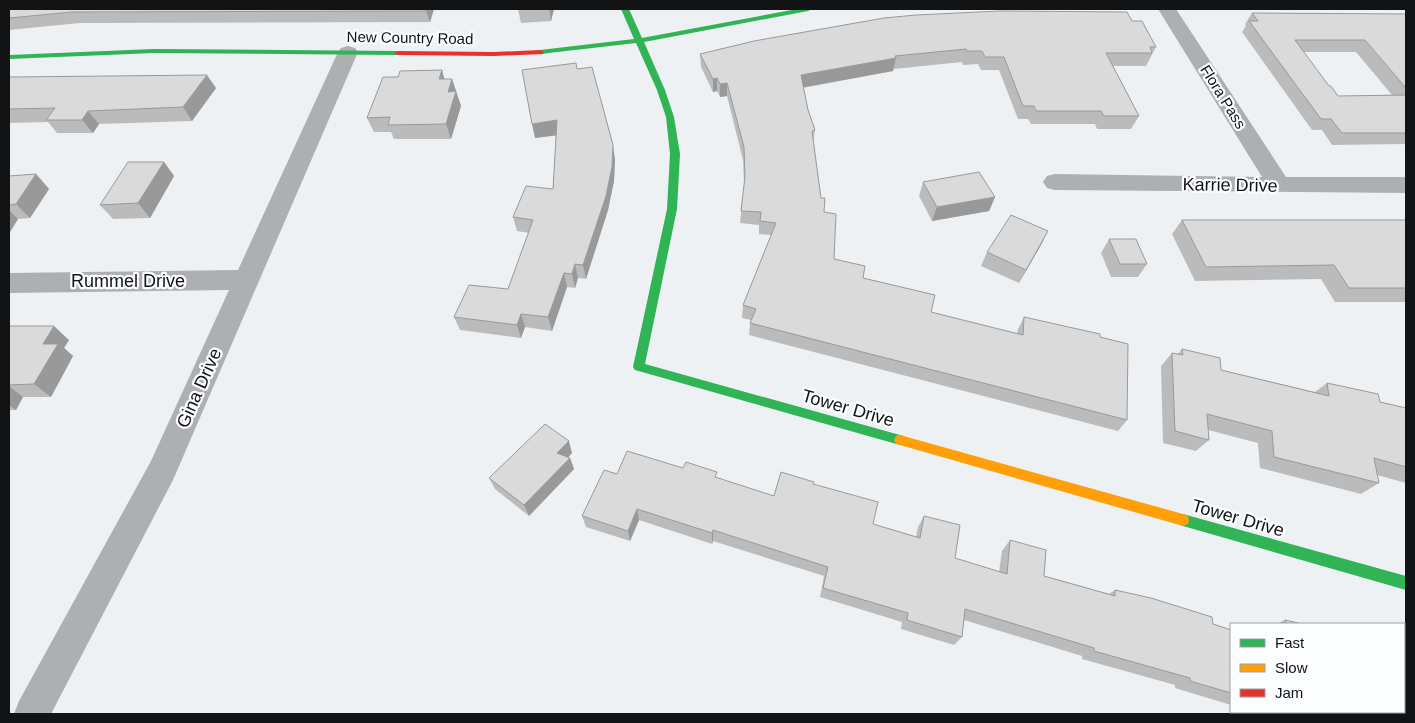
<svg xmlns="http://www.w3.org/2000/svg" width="1415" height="723" viewBox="0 0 1415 723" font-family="Arial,sans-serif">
<rect width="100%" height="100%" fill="#eef1f4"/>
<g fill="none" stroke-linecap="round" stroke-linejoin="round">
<path fill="#adafb1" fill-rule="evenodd" d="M1158,9H1176L1286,177H1406V193L1055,190L1047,188L1043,182L1047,176L1055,174L1262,177Z
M348,46L355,48L358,52L173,480L51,714H14L19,701L151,461L229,290L9,293V273L238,270L338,52L341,48Z"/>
<path fill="#30b455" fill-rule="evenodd" d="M621,9H629L642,38L797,9H812L808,11L644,42L665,90L674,117L680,154L677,209L645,364L900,435L904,436L906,440L904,444L900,445L635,370L633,367L667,209L670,154L666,117L657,90L636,43L540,54L536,52L540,50L634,39Z
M154,49L398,51L402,53L398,55L154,53L9,59V55Z
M1183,514L1406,576V590L1183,526L1178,524L1177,520L1178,516Z"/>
<path fill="#ff9f0a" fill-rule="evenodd" d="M900,435L1183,514L1188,516L1189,520L1188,524L1183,526L900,445L896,444L894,440L896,436Z"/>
<path fill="#e5322d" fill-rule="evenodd" d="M540,50L544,52L543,54L494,56L398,55L394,53L398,51L494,52Z"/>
</g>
<path fill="#bbb" fill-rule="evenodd" d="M9,9H434L430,22L80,23L9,30Z
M518,9H554L551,21L521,23Z
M1252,13L1406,14V144L1332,145L1322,130H1312L1242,32L1246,26L1245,24ZM1303,52H1356L1392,95L1338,96L1329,86Z
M1132,21L1156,47L1146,66H1113L1139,116L1131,129H1097L1095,124H1031L1028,119H1018L999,70H981L978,64L963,65L962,62L894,69L893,71L803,88L808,110L815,130L813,143L821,198L834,259L863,278L931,312L1017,334L1018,329L1024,317L1100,337L1127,420L1118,431L749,335L750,323L751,320L742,318L743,305L771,235L759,234V225L740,223L744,184L743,160L727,96L720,97L717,91L713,92L701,67L700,54Z
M577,69L615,160L614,181L608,210L586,279L578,278L575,288L567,287L552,331L525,327L521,338L460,330L454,317L508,289L529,233L517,231L513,217L553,189L556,135L535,138Z
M442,70L444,79H452L461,106L451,139H394L391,132H374L367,118L398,77Z
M9,77L216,88L192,121L99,124L93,133H57L48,122L9,123Z
M164,162L174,176L150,218L113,219L100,205Z
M36,174L49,189L30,218L18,219L10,232H9V176Z
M923,182L995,197L989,211L932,221L919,196Z
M1182,220H1406V302H1335L1321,279L1195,281L1172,234Z
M1109,239L1147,264L1138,277H1111L1101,253Z
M1041,245L1019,283L981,266L987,252Z
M9,326L69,340L64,348L73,356L51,397H23L16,410H9Z
M1182,349L1221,370L1315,392L1327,383L1380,402L1406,408V483L1377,475L1379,483L1361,494L1260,468L1258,443L1208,430L1209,440L1196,451L1163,443L1161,366L1172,353L1178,354Z
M572,453L568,457L570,458L574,469L529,516L495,489L489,478Z
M617,474L717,478L774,496L813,484L873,524L916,537L918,527L924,516L955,558L999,572L1002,551L1010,540L1044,576L1109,594L1115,590L1231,630V705L1175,688V685L1082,659V656L964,620L962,637L954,645L901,629L902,622L820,597L824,576L713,541L712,544L639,520L630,541L586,527L582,516Z
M1285,620L1302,624H1276Z
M1251,712H1404L1406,714H1259Z"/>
<path fill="#999" d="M427,9H434L430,22L426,11Z
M549,9H554L551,21Z
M896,58L893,71L799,88L801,75Z
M442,70L446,85L439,79Z
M207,75L216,88L192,121L183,107Z
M717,78V91L713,92V79Z
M452,79L461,106L451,139L446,124L448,92Z
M727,83V96L720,97V84Z
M88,111L99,124L93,133L82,120Z
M557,120L560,135L535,138L532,124Z
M613,145L615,160L614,181L608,210L586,279L583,265Z
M164,162L174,176L150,218L138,203Z
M36,174L49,189L30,218L16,204Z
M995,197L989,211L932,221L937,207Z
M9,210L18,219L10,232L9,231Z
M1048,231L1041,245L1019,283L1026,270Z
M575,264L578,278L575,288L572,274Z
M564,273L567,287L552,331L548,317Z
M521,314L525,327L521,338L517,325Z
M54,326L69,340L64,348L73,356L51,397L34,384L43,344Z
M9,386L23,397L16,410L9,405Z
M569,441L572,453L561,465L557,453Z
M570,458L574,469L529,516L524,505Z
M637,509L639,520L630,541L628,531Z
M713,530V541L712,544V533Z"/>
<path fill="#dadada" stroke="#999" d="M9,9H427L426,11L72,12L9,18Z
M1000,11L1127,12L1132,21H1142L1156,47H1150L1152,53H1106L1139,116H1104L1101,111H1036L1034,106H1023L1004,57H985L982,51H967L966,49L895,56L896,58L801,75L808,110L815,130L812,131L821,198H825L824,212L836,214L834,259L865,266L863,278L935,295L931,312L1023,335L1024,317L1100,334V337L1128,344L1127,420L750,323L756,309L743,305L776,223L760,221L761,212L741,211L745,176L744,147L727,83L720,84L717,78L713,79L700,54L754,41L884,18L916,15Z
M1252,13L1406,14V88L1365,40H1295L1329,86H1331L1338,96L1406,95V133H1342L1331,119H1321L1249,21H1258Z
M576,63L577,69L592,67L613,145L612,167L606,196L583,265L575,264L572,274L564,273L548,317L521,314L517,325L454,317L469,285L508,289L533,220L513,217L526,186L553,189L557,120L532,124L522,70Z
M442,70L439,79H452L448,92L456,91L446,124L388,125L390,117L367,118L383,77H398L400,71Z
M207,75L183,107L88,111L82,120H46L55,108L9,109V77Z
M128,162H164L138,203L100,205Z
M979,172L995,197L937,207L923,182Z
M36,174L16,204L9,205V176Z
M1011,215L1048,231L1026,270L987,252Z
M1182,220H1406V288H1349L1334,265L1206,267Z
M1109,239H1136L1147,264H1120Z
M9,326H54L43,344H58L34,384L9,385Z
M1182,349L1220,358L1221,370L1329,396L1327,383L1378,394L1380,402L1406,408V467L1374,458L1379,483L1274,457L1272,431L1207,414L1209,440L1175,431L1172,353L1183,355Z
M545,424L569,441L557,453L570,458L524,505L489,478Z
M627,451L683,468L686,462L717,472L715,477L774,496L781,472L814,482L813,484L878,502L873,524L920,538L924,516L960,525L955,558L1007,574L1010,540L1046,550L1044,576L1115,596V590L1151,598L1212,617L1213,624L1231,630V693L1190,681V678L1094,651V648L965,609L962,637L907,620L908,613L823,588L828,567L713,530L712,533L637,509L628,531L582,516L604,470L617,474Z
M1285,620L1302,624H1286Z
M1404,654L1406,655V714H1296V713L1290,712H1404Z"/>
<g text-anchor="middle" stroke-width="4.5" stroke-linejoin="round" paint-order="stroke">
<g font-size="15" fill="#111315" stroke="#fcfdff">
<text transform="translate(410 38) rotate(1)" y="5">New Country Road</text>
<text transform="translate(1223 97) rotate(58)" y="5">Flora Pass</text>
</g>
<g font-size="18" fill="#111315" stroke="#fcfdff">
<text transform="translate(1230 185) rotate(1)" y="6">Karrie Drive</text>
<text x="128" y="287">Rummel Drive</text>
<text transform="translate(199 388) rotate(-66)" y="6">Gina Drive</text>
<text transform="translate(848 408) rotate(16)" y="6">Tower Drive</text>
<text transform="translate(1238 518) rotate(16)" y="6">Tower Drive</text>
</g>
</g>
<rect width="1415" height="723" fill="none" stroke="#111315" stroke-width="20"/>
<rect x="1230" y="623" width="175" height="90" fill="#fcfdff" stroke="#9e9fa1"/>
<rect x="1240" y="639" width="25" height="8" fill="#30b455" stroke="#9e9fa1"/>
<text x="1275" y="648" font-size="15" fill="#111315">Fast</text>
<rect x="1240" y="664" width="25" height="8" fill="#ff9f0a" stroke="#9e9fa1"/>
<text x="1275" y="673" font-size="15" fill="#111315">Slow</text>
<rect x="1240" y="689" width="25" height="8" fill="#e5322d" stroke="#9e9fa1"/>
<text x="1275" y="698" font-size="15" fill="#111315">Jam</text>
</svg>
